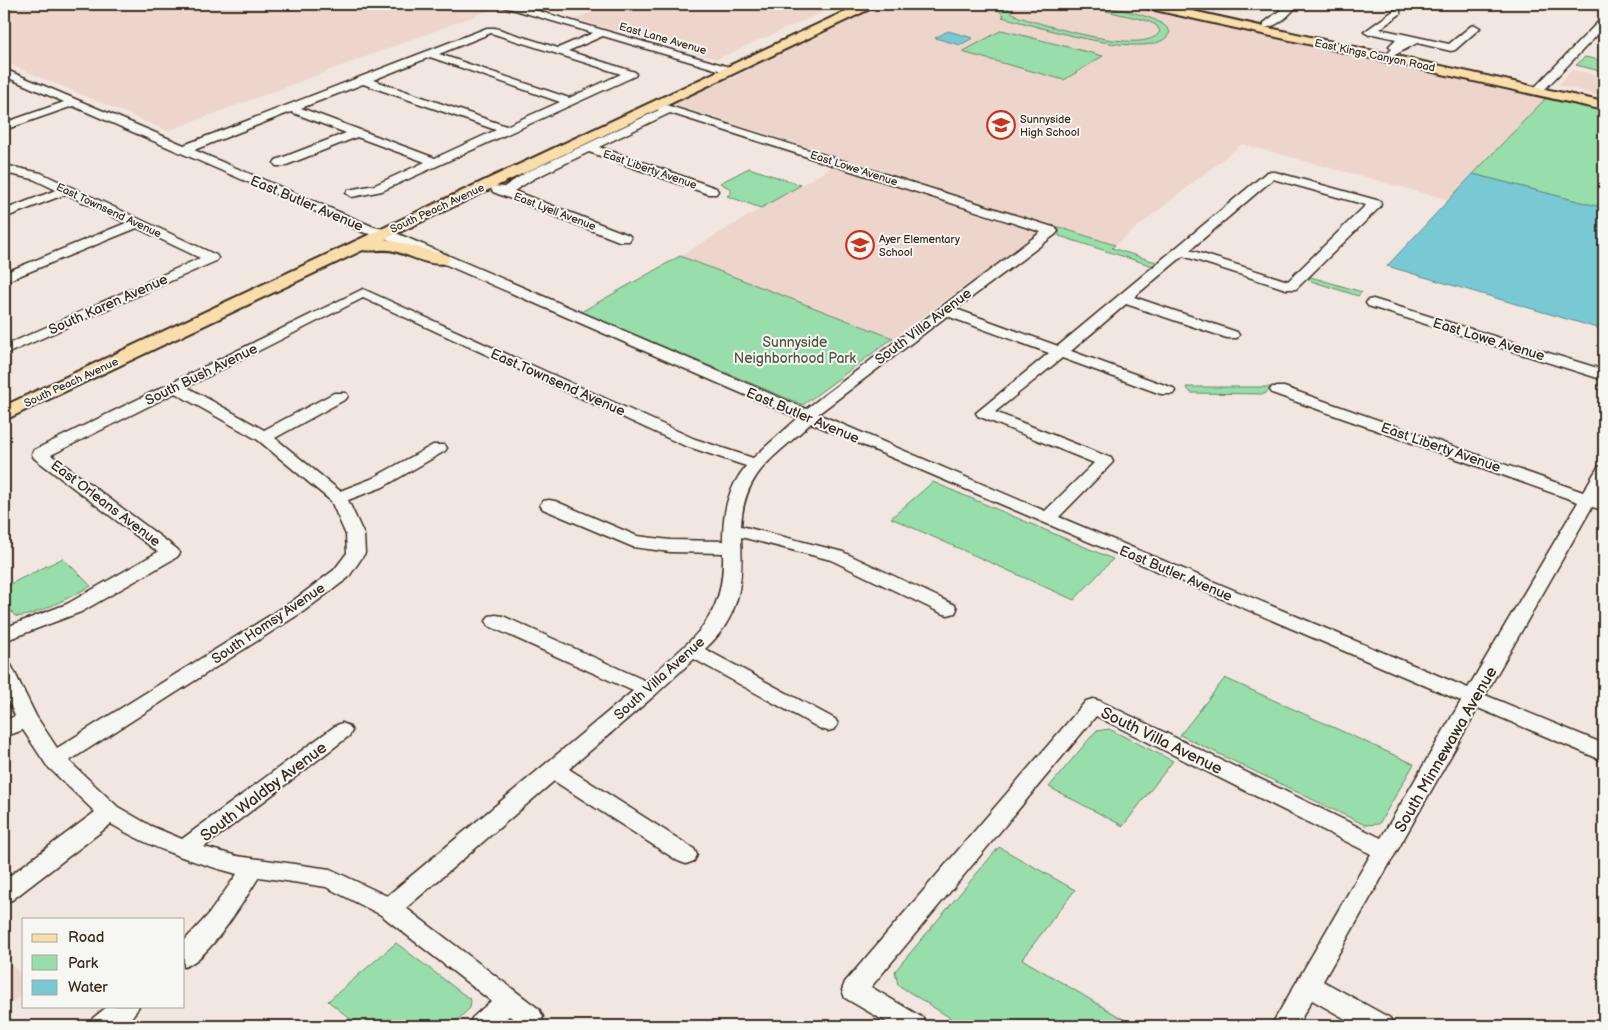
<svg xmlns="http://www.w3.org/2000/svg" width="1608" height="1030" viewBox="0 0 1608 1030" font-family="'Balsamiq Sans',sans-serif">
<rect width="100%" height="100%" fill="#f2e7e0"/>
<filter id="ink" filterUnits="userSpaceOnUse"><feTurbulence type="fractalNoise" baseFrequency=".02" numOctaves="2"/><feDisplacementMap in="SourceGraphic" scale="10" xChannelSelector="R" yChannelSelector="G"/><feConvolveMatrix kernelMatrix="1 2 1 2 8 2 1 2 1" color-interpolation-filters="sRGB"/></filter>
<g filter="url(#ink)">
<path fill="#edd5cb" d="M4,4H483L496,8L168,131L4,62Z
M612,4H841L717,59L575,19Z
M883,4H1127L1546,98L1449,200L1242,144L1115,245L675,105V103L727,78H732L748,70V68Z
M1572,70L1604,77V97L1558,85Z
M832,167L1037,233V235L893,338L680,256Z
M4,958L24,977V993L4,1008Z"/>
<path fill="#97deab" stroke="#698464" d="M999,4H1009L1008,10L1019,17C1042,24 1148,58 1160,31L1156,25L1145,20L1076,4C1095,4 1163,14 1170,32C1157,66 1030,24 1002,17L1004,16L997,8Z
M1002,30L1103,56L1064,80L962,52Z
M1585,57L1604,61V72L1576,65Z
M1549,97L1604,110V208L1473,174L1546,98Z
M749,168L801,185L761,208L727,196L731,193V189L720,183Z
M1052,225L1115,245L1112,248L1156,262L1153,266L1059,236V230Z
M680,256L893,338L803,405L581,312Z
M1311,277L1362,292L1358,296L1308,280Z
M1186,387H1271L1265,394L1191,393Z
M933,482L1113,559L1074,600L891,518Z
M63,558L91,586C77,593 29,620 15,616L4,601V587Z
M1225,678L1414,764L1379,824L1365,825L1180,735Z
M1109,729L1173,761L1123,826L1049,787L1096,731Z
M999,847L1075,890L1022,959L1135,1026H963L898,985L895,971Z
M396,943L471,1000L470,1008L451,1026H359L328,1001Z"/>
<path fill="#79c9d5" stroke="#60898c" d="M948,31L973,38L960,45L935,38Z
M1473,174L1604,208V330L1387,266Z"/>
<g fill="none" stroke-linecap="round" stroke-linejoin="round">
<defs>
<path id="minor" d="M499,4H514L733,68L734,70L733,72H725L603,36L568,51L635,72L636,74L635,76L382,191L352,197L346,193L348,190L375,185L425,162L357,137L284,166H276L274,163L276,160L346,133L291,112L194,150L374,227L389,230L806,409L1041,232L670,113L599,147L716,188L718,191L716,194H708L589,152L533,179L514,191L629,235L631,238L629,241H619L493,192L491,189L493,186L504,187L525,173L659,110L650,105L656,102L660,103L1056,228L1058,231L1056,234L956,309L1058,346L1267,172H1275L1380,201L1381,204L1380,207L1296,289H1286L1183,256L1134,297L1237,332L1239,335L1237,338H1227L1126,304L1071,351L1173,388L1175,391L1173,394H1161L1062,358L995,412L1111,458L1113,462L1059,517L1468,688L1578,502L1272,393L1270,390L1272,387H1284L1583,492L1598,467L1604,466V485L1598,497L1604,499V510L1592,507L1485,695L1604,744V761L1478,708L1323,981L1390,1018L1393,1026H1358L1312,1000L1297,1026H1271L1371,854L1096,716L871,987L923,1018L926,1026H893L845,998L842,990L845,982L1086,701L1093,699L1100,701L1381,838L1461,701L811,423C775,458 744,470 741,526L843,552L955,605L957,609L955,613L948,615L941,613L831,560L741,537C743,582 741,616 705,649L835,719L838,724L835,729L828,731L821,729L694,659L655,695L569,769L694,849L697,855L694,861L686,864L678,861L554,781L406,908L539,1009L543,1017L539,1025L525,1026L509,1016L498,1026H469L472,1018L491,1001L381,915L326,887L259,877C244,900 209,960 184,967V941L208,915L237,874C190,861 153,849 111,824L12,900L4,902V880L95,812L47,766L23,730L4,737V721L15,716L4,691V663L11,665L36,716L57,748L290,603L334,570L347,553L346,535L331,501L258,440L175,393L51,455L177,549L180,553L177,557L81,612L4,641V628L67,604L158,552L34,458L32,454L34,450L363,289L695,439L753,458L798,418L380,236L365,233L73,106L4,130V123L64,102L4,76V69L184,145L487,28H495L558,48L593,33L501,6ZM491,33L621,74L569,98L439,54ZM430,57L560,102L506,126L373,80ZM363,84L496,130L435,158L301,108ZM1273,179L1366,205L1288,281L1190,250ZM363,298L683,445L746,466C727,490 723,512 723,541L670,540L637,536L555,501L549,500L543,501L540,505L543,509L633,547L670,552L723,553C725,622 692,638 646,681L503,616L496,615L489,616L486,621L489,626L633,691L387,896L330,869L237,856L204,847L349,736L352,731L349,726L342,723L335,726L182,839L151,826L118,807L69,761L304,611L348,578L365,553L364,535L348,500L383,487L445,451L447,448L445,445H433L371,479L340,491L275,438L346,399L348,396L346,393H334L264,430L187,387ZM947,316L1049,353L976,413L978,416L1094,463L1045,511L818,414Z
M576,4H591L586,7L578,6Z
M1288,4H1298C1292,13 1276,29 1264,27V23Z
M1396,9L1400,10V14L1380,29L1449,44L1471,26L1475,25L1480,28L1455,50L1451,51L1417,43L1393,56L1388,53L1392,49L1389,46L1396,39L1373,34L1369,35L1364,32Z
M1604,19V28L1541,93H1533L1531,91L1533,89L1600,20Z
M4,165L41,173L216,255L218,258L216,261L4,355V346L200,258L137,228L4,282V273L126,223L66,194L4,218V210L56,190L33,179L4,173Z
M1373,299L1604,370V380L1368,306L1366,303L1368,300Z
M108,1006H139C128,1029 111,1026 90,1026L93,1018Z"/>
<path id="major" d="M861,4H876L874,7L385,239L447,255L449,259L447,263C429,267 410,255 394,251C383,248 373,252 363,250L11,417L4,419V406Z
M1140,4H1161L1604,102V110L1146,8Z"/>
</defs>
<use href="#minor" stroke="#3b2a1e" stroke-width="3"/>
<use href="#major" stroke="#3b2a1e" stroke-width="4"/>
<use href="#minor" fill="#f6f6f2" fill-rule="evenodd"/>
<use href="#major" fill="#f9deab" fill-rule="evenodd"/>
</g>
</g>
<defs>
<symbol id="school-ring" viewBox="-11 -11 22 22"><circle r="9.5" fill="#f6f6f2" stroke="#c8321e" stroke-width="1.5"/><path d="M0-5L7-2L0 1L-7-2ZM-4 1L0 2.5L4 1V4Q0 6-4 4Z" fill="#c8321e"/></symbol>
</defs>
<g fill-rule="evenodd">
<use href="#school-ring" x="985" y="109" width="32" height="32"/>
<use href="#school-ring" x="844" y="229" width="32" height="32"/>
</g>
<g text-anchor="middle" stroke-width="4" stroke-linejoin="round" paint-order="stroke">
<g font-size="11" fill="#3b2a1e" stroke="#f6f6f2">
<text transform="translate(663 38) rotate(16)" y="4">East Lane Avenue</text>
<text transform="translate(1375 55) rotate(12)" y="4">East Kings Canyon Road</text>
<text transform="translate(854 168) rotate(18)" y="4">East Lowe Avenue</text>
<text transform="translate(650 169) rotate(19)" y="4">East Liberty Avenue</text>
<text transform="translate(437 208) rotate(-25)" y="4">South Peach Avenue</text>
<text transform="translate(109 210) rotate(25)" y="4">East Townsend Avenue</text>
<text transform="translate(555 211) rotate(21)" y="4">East Lyell Avenue</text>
<text transform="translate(71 382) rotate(-25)" y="4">South Peach Avenue</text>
</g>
<g font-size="11" fill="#3b2a1e" stroke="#f6f6f2" text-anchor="start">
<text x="1020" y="123">Sunnyside<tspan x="1020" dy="13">High School</tspan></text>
<text x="879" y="243">Ayer Elementary<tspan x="879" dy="13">School</tspan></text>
</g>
<g font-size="14" fill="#3b2a1e" stroke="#f6f6f2">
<text transform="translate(307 203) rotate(23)" y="5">East Butler Avenue</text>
<text transform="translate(108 304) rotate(-24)" y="5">South Karen Avenue</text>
<text transform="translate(923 326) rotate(-37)" y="5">South Villa Avenue</text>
<text transform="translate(1489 339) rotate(17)" y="5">East Lowe Avenue</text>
<text transform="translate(201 374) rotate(-26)" y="5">South Bush Avenue</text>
<text transform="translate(558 382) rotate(24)" y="5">East Townsend Avenue</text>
<text transform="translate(803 415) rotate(23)" y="5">East Butler Avenue</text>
<text transform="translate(1441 447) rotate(19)" y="5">East Liberty Avenue</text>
<text transform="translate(106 503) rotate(37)" y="5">East Orleans Avenue</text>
<text transform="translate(1176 573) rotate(23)" y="5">East Butler Avenue</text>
<text transform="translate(268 623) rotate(-34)" y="5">South Homsy Avenue</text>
<text transform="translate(659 678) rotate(-42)" y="5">South Villa Avenue</text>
</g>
<g font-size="14" fill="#525741" stroke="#f6f6f2">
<text x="795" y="347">Sunnyside<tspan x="795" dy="16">Neighborhood Park</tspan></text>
</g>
<g font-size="16" fill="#3b2a1e" stroke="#f6f6f2">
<text transform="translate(1162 740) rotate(26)" y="6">South Villa Avenue</text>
<text transform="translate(1445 749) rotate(-60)" y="6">South Minnewawa Avenue</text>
<text transform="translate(263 791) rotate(-37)" y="6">South Waldby Avenue</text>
</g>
</g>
<rect width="1608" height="1030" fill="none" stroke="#f6f6f2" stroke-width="20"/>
<rect x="10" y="10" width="1588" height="1010" fill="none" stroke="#3b2a1e" stroke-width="2" filter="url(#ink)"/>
<rect x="22" y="918" width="162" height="90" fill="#f6f6f2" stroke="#aba49d"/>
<rect x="32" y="934" width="25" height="8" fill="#f9deab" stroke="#aba49d"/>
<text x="68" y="942" font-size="15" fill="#3b2a1e">Road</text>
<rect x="32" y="955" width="25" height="15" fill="#97deab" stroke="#aba49d"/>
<text x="68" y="968" font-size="15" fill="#3b2a1e">Park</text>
<rect x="32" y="980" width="25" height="15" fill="#79c9d5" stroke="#aba49d"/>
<text x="68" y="992" font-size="15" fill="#3b2a1e">Water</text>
</svg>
